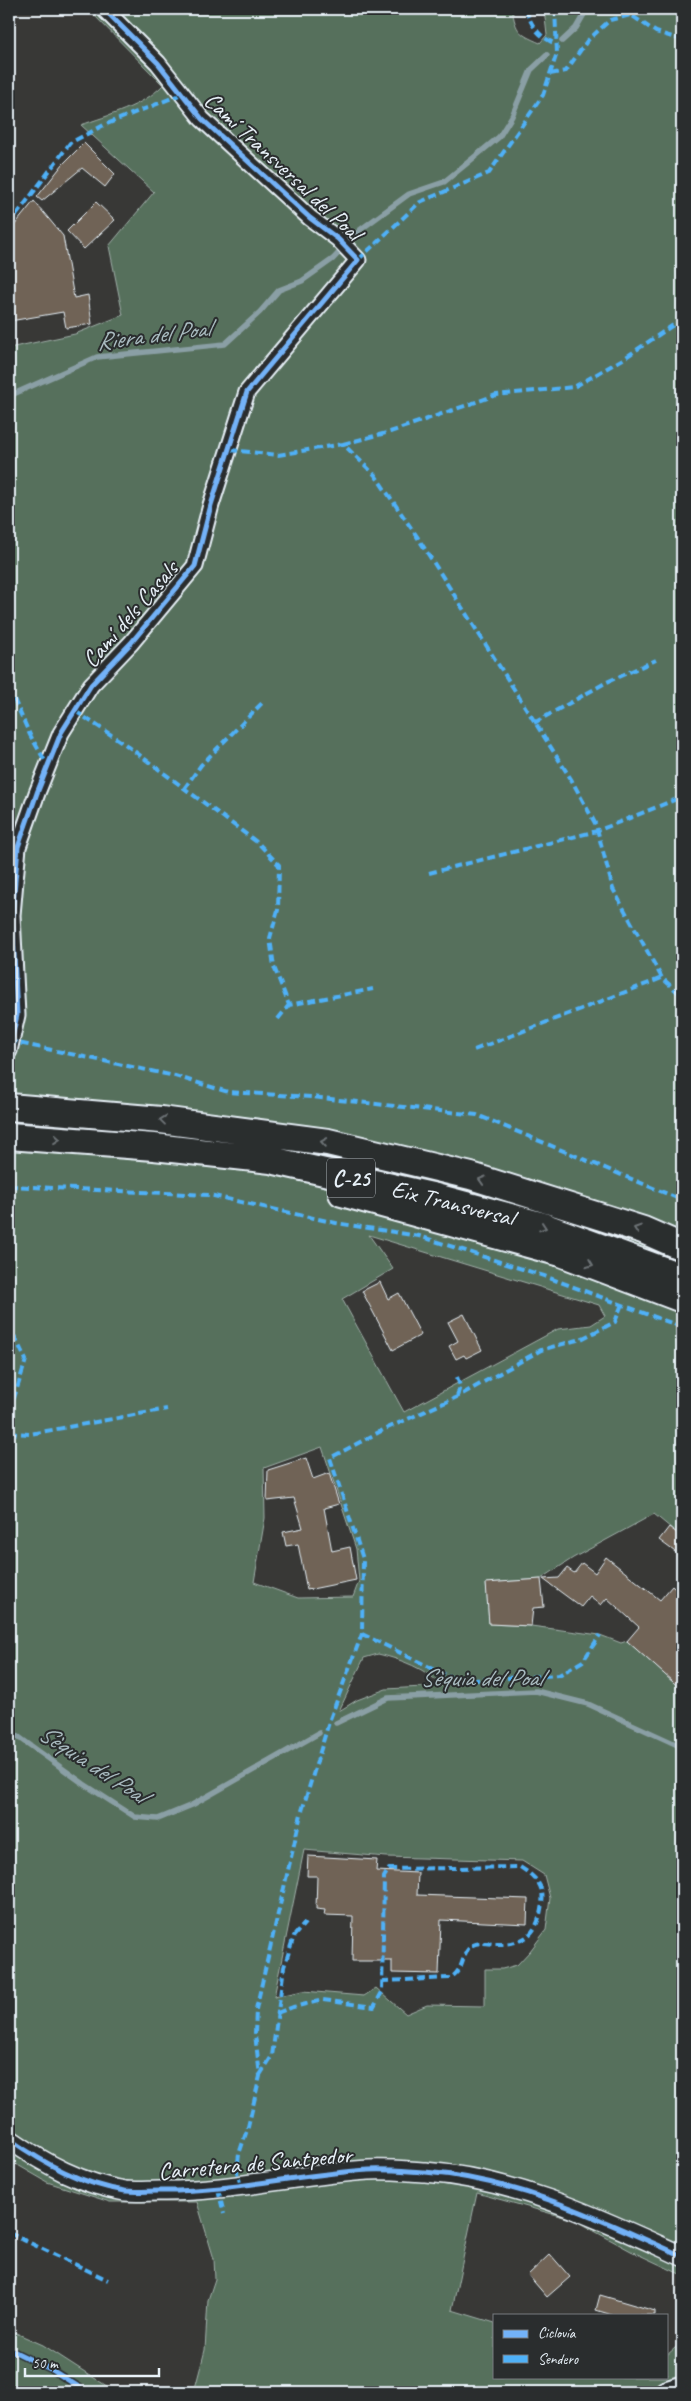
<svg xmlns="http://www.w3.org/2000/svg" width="691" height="2401" viewBox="0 0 691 2401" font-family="Caveat,sans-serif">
<rect width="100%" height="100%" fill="#383836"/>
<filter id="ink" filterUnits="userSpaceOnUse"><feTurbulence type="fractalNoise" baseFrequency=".02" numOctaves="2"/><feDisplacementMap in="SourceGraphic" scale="10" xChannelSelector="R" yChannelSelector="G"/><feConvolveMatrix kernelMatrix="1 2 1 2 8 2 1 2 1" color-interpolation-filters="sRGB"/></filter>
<g filter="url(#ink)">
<path fill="#576f5c" stroke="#a0b0aa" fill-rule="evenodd" d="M88,9H512C516,32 519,34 540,43L547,35L544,9H682V1537L654,1514L573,1558L541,1579L486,1583L489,1624L531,1626L600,1635L621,1643L627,1641L682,1690V2275L631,2251L574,2220L477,2193L452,2310L495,2323V2377H667V2355L682,2342V2392H194L205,2350L208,2300L215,2279L214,2259L197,2202H110L47,2182L9,2160V348L75,334L123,315L109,246L154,192L81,125C109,115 142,107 163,85ZM369,1235L599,1305L605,1316L591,1325L558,1329L404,1412L342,1299L393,1269ZM322,1447L356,1549L359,1581L353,1597L298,1598L254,1582L265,1518L264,1468ZM378,1654C400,1659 427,1669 442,1686L386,1689L357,1700L339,1711L364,1658ZM304,1850L387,1857L522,1861L544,1875L550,1898L546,1930L530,1951L517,1965L502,1969H485V2006L427,2005L406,2014L376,1988L364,1996L303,1991L274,1997Z
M9,2330L43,2345L116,2392H9Z"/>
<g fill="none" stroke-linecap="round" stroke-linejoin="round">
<path stroke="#8a9fa5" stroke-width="5.5" d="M562,41L576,28L587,9
M9,396L97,357L225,344L260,312L279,290L302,281L333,259L360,230L409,194L444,182L499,137L512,116L531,70L547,55
M336,1723L388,1698L536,1691L588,1704L682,1747
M9,1730L84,1784L135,1817L158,1819L192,1805L319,1733"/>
</g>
<path fill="#6f6456" stroke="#e8f1f8" d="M84,143L115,174L105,187L82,168L42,201L37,197L63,164Z
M34,201L63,236L74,298L88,295L92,324L66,328L63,312L10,321L9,232Z
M96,202L115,220L84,249L67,231Z
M380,1282L388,1299L399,1293L421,1335L393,1350L362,1291Z
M464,1314L482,1350L466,1358L464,1355L456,1359L449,1346L458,1341L448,1322Z
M306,1458L313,1479L329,1473L339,1504L324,1508L332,1551L350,1547L356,1580L307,1590L298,1544L286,1546L283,1532L303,1528L294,1498L267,1501L268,1470Z
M669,1527L682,1537V1557L659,1540Z
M606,1557L660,1600L672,1586L682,1595V1690L627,1641L639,1627L607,1598L601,1605L590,1596L581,1607L543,1579L559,1578L567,1568L574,1573L582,1563L595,1573Z
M541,1579L544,1607L533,1608L531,1626L489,1624L486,1583Z
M308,1856L377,1860L376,1871L418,1873L417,1895L528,1899L527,1924L441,1920L439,1974L392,1973V1961H352L353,1916L324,1915L325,1910L316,1909L317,1876H307Z
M550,2254L570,2277L547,2297L528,2275Z
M600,2295L655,2311V2315H612L596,2310Z"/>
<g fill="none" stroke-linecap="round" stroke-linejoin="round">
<defs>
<path id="minor" d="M9,1051L17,1015L12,915L18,847L37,793L61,733L91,685L131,643L195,566L211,505L247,392L358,260L338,239L310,218L202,119L158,63L104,9"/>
<path id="tertiary" d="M9,2139C45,2164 81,2184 125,2191C136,2192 148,2191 159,2191C230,2192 299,2174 369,2170C387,2169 407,2171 425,2172C517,2179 600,2219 682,2256"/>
<path id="secondary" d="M666,2392L682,2387"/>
<path id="motorway" d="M9,1107L161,1120L328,1142L471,1176L643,1230L682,1247
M9,1136L154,1147L271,1160L436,1197L540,1225L682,1277
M342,1193L561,1253L682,1299"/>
</defs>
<use href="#minor" stroke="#e8f1f8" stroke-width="19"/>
<use href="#tertiary" stroke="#e8f1f8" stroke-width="22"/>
<use href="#secondary" stroke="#e8f1f8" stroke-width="25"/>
<use href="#motorway" stroke="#e8f1f8" stroke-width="30"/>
<use href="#minor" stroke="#2a2d2e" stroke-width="15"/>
<use href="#tertiary" stroke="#2a2d2e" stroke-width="19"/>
<use href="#secondary" stroke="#2a2d2e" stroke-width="21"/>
<use href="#motorway" stroke="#2a2d2e" stroke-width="26"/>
<path stroke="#4fb1f8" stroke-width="4" stroke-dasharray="8 4" stroke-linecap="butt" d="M526,9C531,26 539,37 556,44
M550,74L566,71L587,41L610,20L631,15L656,32L682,40
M9,225L70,143L104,125L182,94
M358,260L420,202L489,173L543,95L557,53L555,9
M343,444L390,432L496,395L574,387L623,359L682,319
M230,450L278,455L343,444L375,475L418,538L571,779L596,825L613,889L662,978L682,996
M9,688L30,735L48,766
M75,711L122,742L258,843L279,865L278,910L270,938L274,967L289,1005L373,989
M534,723L607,682L656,660
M184,789L201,765L263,702
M429,873L597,831L682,797
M278,1019L289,1005
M9,1041L175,1076L228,1092L312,1097L477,1115L682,1200
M474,1050L662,978
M9,1186L209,1195L336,1223L419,1236L544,1276L682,1327
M9,1325L26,1360L9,1414
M457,1377L460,1386L457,1397
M9,1433L30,1434L167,1409
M362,1634L458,1681L559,1675L583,1661L600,1635
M277,2013L293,2007L323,2000L374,2007L382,1992L384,1877L389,1869L520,1867C534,1876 545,1885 542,1903C538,1935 525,1945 493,1944C487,1943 479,1942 473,1945C460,1952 466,1969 450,1978L383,1981
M260,2075L272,2056L284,1967L294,1936L305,1923
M241,2186L237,2172L239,2154L248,2127L260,2076L255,2034L256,2009L301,1814L330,1719L362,1634L363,1559L330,1458L383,1430L457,1397L541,1350L581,1339L615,1322L622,1304
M218,2189L224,2214
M9,2233L108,2280"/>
<defs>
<path id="cycleway" d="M9,1051L17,1015L12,915L18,847L37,793L61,733L91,685L131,643L195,566L211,505L247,392L358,260L338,239L310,218L202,119L158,63L104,9
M9,2139C45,2164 81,2184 125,2191C136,2192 148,2191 159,2191C230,2192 299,2174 369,2170C387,2169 407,2171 425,2172C517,2179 600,2219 682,2256
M9,2349L52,2370L87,2392"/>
</defs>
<use href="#cycleway" stroke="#2a2d2e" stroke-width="8"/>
<use href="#cycleway" stroke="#73b2f8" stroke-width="5"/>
</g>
<defs><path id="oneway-chevron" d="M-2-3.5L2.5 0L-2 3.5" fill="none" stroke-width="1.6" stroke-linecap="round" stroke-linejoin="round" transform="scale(1.25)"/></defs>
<g stroke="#6c7275">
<use href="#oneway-chevron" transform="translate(163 1120) rotate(-173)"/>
<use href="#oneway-chevron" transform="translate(57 1139) rotate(5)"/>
<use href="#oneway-chevron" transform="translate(324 1142) rotate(-171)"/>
<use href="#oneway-chevron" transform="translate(482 1180) rotate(-163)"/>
<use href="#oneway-chevron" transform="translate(543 1227) rotate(18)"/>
<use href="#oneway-chevron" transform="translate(637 1229) rotate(-162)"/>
<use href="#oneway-chevron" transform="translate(590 1264) rotate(21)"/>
</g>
</g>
<g text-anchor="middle" stroke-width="4" stroke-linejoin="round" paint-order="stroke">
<rect fill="#2a2d2e" stroke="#afb6bb" stroke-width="1" x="327" y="1158.5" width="48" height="39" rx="4"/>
<g font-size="22" font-weight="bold" fill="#e8f1f8">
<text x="351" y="1186">C-25</text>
</g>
<g font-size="24" fill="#e8f1f8" stroke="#2a2d2e">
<text transform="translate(283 166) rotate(43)" y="8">Camí Transversal del Poal</text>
<text transform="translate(130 614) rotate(-49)" y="8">Camí dels Casals</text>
<text transform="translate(453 1203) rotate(14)" y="8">Eix Transversal</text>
<text transform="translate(255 2163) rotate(-5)" y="8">Carretera de Santpedor</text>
</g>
<g font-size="25" font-style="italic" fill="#a9bbc0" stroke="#2a2d2e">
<text transform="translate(153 334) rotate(-7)" y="9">Riera del Poal</text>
<text x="481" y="1686">Sèquia del Poal</text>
<text transform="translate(93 1763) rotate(33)" y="9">Sèquia del Poal</text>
</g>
</g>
<rect width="691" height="2401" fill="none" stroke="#2a2d2e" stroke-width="30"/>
<rect x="15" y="15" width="661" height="2371" fill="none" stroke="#e8f1f8" stroke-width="2" filter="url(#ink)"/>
<rect x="493" y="2314" width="175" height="65" fill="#2a2d2e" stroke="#767b7f"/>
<rect x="503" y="2330" width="25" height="8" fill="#73b2f8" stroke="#767b7f"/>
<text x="538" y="2338" font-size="15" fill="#e8f1f8">Ciclovía</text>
<rect x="503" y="2355" width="25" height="8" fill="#4fb1f8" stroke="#767b7f"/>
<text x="538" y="2364" font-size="15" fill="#e8f1f8">Sendero</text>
<path d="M25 2368v8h134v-8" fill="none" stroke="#e8f1f8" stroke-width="2.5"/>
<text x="32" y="2368" font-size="15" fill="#e8f1f8" stroke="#2a2d2e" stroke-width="4" paint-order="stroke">50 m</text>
</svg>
